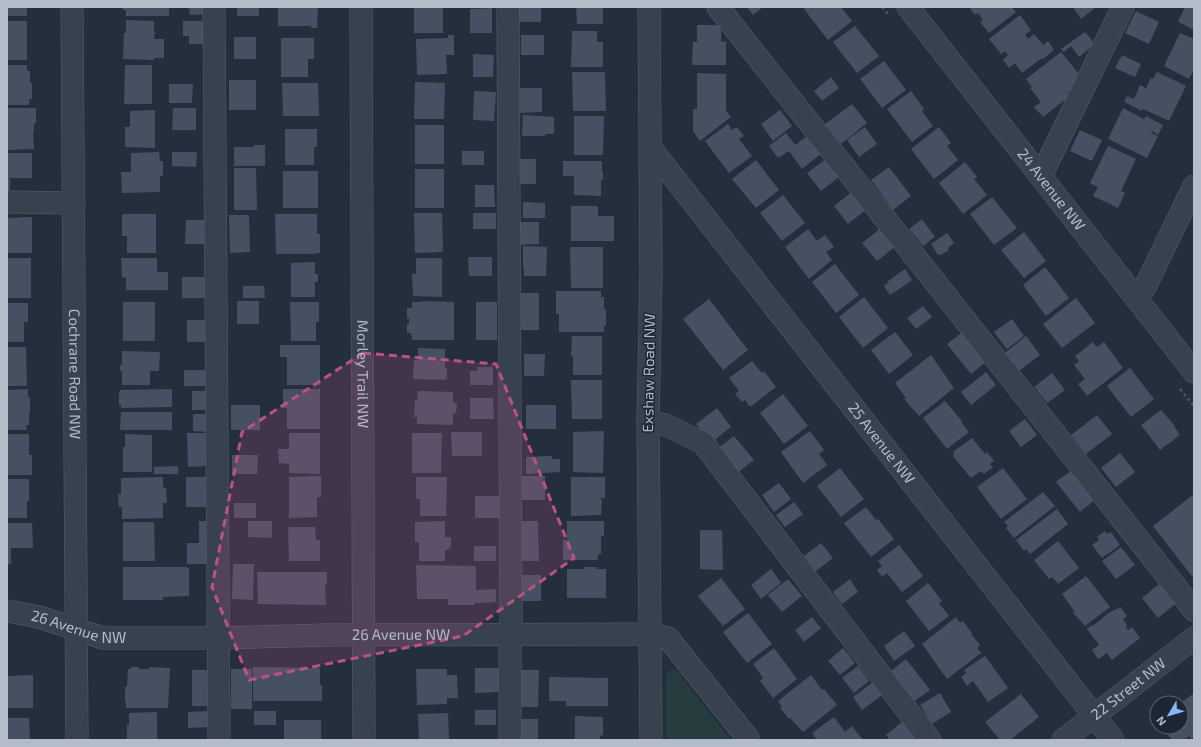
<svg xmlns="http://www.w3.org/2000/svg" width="1201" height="747" viewBox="0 0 1201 747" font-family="'Exo 2',sans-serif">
<rect width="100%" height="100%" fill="#242f3e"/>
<path fill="#263c3f" d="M670,670H676L731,740H666V675Z"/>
<path fill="#455162" d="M7,7H27V16H7Z
M123,7H169V16H126V10H123Z
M189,7H210V14L190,15Z
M237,7H259V16H237Z
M278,7H318L317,28H311V26H278Z
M414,7H443V33H414Z
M519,7H541V22H519Z
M576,7H603V24H577Z
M747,7H763L753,15Z
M806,7H841L852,21L828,40L804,9Z
M972,7H1012L1016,12L989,33L980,22L983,20L978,13L975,15L970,9Z
M1073,7H1096L1081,19Z
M1185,7H1194V30L1178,22Z
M492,8V33H470V9Z
M1136,11L1159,22L1149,44L1125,33Z
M1020,15L1031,30L1025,35L1028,39L1034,34L1043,45L1048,41L1054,50L1043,59L1042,58L1022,73L1015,63L1009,68L1003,60L1008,55L1005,51L1001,54L989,39Z
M126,20L154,21V31H155L154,39H164V58H154V60L123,59L124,33H126Z
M7,21H27V60H7Z
M183,21H206V44H189V36H183Z
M697,25H721V42L726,41V65H694L692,64L693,42H697Z
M855,26L879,56L857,73L833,42Z
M572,31H597V42H603V67H571Z
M1085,32L1095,44L1079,57L1071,46L1064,52L1061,49Z
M1180,33L1194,39V69L1189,79L1164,66Z
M448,35H454V55H446L447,74L417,75L416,39L448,38Z
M521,35H544V55H521Z
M234,37H256V59H234Z
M281,38H314V59H308V77H281Z
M1061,52L1079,74L1072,89L1067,93L1070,96L1043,117L1034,107L1041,102L1030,88L1032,87L1026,79Z
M473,54L494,55L493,77H473Z
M1122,55L1141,64L1135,77L1115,68Z
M884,61L906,90L882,108L860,79Z
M7,65H27V71H30V83H32V99H29V105H7Z
M125,65H152V104H124Z
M572,72H605L606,111H573Z
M1157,72L1186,86L1169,121L1143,109L1142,111L1124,102L1127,96L1134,99L1140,85L1146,88L1151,78L1153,79Z
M697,73L726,74V111L731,117L700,141L693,131V109H697Z
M831,77L839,88L822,101L814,91Z
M229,80H256V110H229Z
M415,82L445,83L444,119H414Z
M282,83H318L319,116H283Z
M169,84H193L192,103H169Z
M516,88H542V112L516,113Z
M474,91L496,92L494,121L473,120Z
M911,91L924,109L922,111L933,126L912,142L887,109Z
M852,104L867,123L841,144L825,124Z
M7,108H36V123H34V131H33L34,149L7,150Z
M173,108H196V130H172Z
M1123,108L1144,119L1146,116L1163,125L1158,135L1152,131L1151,133L1158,136L1147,158L1108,139Z
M155,110V148L125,147V127H130V111Z
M780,110L792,126L773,141L761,124Z
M523,115L554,117V134H545V136H522Z
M574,116H604L603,155H574Z
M728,124L732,130L737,127L744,136L739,139L752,156L729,173L705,141Z
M415,125H444V164H415Z
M865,127L877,144L859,157L847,140Z
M939,127L951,143L947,146L958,160L934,179L911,149Z
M285,129H317V147H314V165H285Z
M1080,130L1102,140L1092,161L1070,151Z
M786,133L795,145L807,136L821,154L802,169L789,151L778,158L769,146Z
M254,145H265V166H234V147H254Z
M1108,146L1136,159L1121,191L1125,193L1118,208L1093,196L1098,187L1090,183Z
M462,151H484V165H462Z
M159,152L160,161H163V176H160V192L122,193L121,172H131V153Z
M172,152H197L196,167L172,166Z
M7,153H32V178H10V193H7Z
M516,159H536V184H516Z
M826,159L839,177L821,191L807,173Z
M756,160L779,190L756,208L732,179Z
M563,161H602V172H603V180H601V196L574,195V176H563Z
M965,162L977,177L974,179L987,195L963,214L939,183Z
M889,167L911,196L893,210L871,180Z
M234,168H256L257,210H234Z
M415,169H444V208H415Z
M283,171H318V208H283Z
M475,185H494L495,207H475Z
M853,191L867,209L848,224L834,206Z
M783,195L805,223L782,241L760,213Z
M992,197L1017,228L994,245L970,214Z
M523,202L545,203V218H523Z
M571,206H598V216H614V241H571Z
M414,213H442L443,252L415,253Z
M473,213H496V229H473Z
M122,214H156V253H127V236H122Z
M275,214H317V234H320V253H315V254H276Z
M229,215H249L250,252L230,253Z
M32,217V253H7V218Z
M922,219L935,237L923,246L909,229Z
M186,220H206V244H185Z
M517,222H539V244L517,245Z
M881,228L896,246L877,261L862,243Z
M808,229L817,241L825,235L834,247L826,252L832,260L809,279L785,247Z
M1024,232L1046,261L1024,278L1001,250Z
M947,233L954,243L948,248L949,250L941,255L940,254L938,255L931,244Z
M523,246L547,247L546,276H524V269H523Z
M570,247H603V288H571Z
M468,257H492V276H469Z
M7,258H31V298H7Z
M121,258H157V272H168V290H126V278L122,277Z
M416,258H442V297L413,296L412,274H416Z
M315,262V274H318V282H315V297H291V263Z
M835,264L859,295L836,313L812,282Z
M1045,267L1069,298L1046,316L1023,285Z
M905,269L912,280L895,292H894L890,295L884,286L888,283L887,282Z
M182,277H206V298H182Z
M243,286H264L265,298H243Z
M556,291H601V297H604V309H606V326H604V332H559V314H556Z
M518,293H539V330H519Z
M864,297L888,328L863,348L839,317Z
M1076,298L1095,323L1062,348L1043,324Z
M709,299L748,350L723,370L683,319Z
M237,301H259V324H237Z
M422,301L454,302V340H412L411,333H407V324H409V318L407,319V308H412V302H422Z
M123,302H155V341H123Z
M290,302H319V322H316V341H291Z
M476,302H497V340H476Z
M7,303H28V322H24V342H7Z
M923,306L932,317L916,329L907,318Z
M1012,319L1024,336L1007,349L994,332Z
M187,320H207V342H187Z
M964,331L987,361L971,374L947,344Z
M895,332L913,355L889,374L871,350Z
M572,336H602V375H573V357L571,356Z
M1026,336L1040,355L1019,371L1005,353Z
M1093,342L1097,347L1104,342L1123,368L1087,396L1078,384L1085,379L1074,365L1079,361L1075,356Z
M280,345H320V385H287V357H280Z
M7,347H26L27,386H7Z
M418,348L445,349V368H447V379H444V380L413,379L414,360H418Z
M122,351L160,352L159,371H150V385H122V371H120V365H122Z
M524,354H545L544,376H524Z
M931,355L954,388L919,416L904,399L906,398L895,383Z
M752,361L762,373L764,371L776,387L750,407L745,400L742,402L735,394L739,391L729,378Z
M477,367H493V385H470V371H477Z
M1130,368L1154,399L1131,417L1107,386Z
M184,370H208V386H184Z
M986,372L996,385L971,405L961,392Z
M1052,373L1065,390L1047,403L1034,387Z
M571,380H602V419H572Z
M28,389V397H30V413H29V425H26L27,430H7V390Z
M172,389V407L121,408V405H119V392H120V390Z
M283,389H320V429H287V408H283Z
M192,391H212V410H192Z
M418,391L453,392V403H457L456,414L453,413V425L417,424V417H414L415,400H417Z
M783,394L808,426L784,444L760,413Z
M470,398H493L494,419H470Z
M945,401L962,421L961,422L969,432L947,449L923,418Z
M231,405H260V430H231Z
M526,405H556V429H526Z
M717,408L731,427L711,443L696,424Z
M1161,410L1175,426H1174L1180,435L1160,450L1141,425Z
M121,412H172V430H121L120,429Z
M193,414H212L211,432L193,431Z
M1097,415L1112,434L1086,454L1071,435Z
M1025,419L1037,435L1021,447L1009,431Z
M604,431L603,473L573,472V432Z
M810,431L824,450L819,454L827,465L803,483L781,452Z
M451,432H482V456H452Z
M187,433H210V466L188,467Z
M289,433H320V474L289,473V464L279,463L278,449H289Z
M412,433H442L441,473H412Z
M7,434H29V455H32V475H7Z
M125,434L152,435V472H123V447H125Z
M734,436L754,460L736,474L717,449Z
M972,438L985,454L987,452L994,461L990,464L993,467L984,474L981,471L971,478L953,456L954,454L953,452Z
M1120,453L1135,472L1116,487L1101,468Z
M232,455H258L257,474H232Z
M552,456V459H560V472L526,474V457Z
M178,466V474H154V467Z
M840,468L864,499L841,517L817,486Z
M1003,468L1027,499L1001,519L977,487Z
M1072,470L1095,500L1080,512L1056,482Z
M321,476V497H317V517L289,518V477Z
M522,476H545V500H522Z
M163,477V487L166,488L167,503H163V518L122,519V507H119L118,494H121V478Z
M186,477H211V507H186Z
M416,477H447L446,516H420V499H416Z
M571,477H605V498H601V501L602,500L601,515L571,516Z
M7,479H29V501H27V518H7Z
M779,483L791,499L774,512L762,495Z
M1043,492L1055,506L1014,538L1006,528L1008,526L1004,522Z
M1194,494V579L1153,526Z
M475,496H499V518H475Z
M794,502L803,514L785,527L776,515Z
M234,503H256V518H234Z
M866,507L876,520L878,519L894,539L871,557L844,523Z
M1057,509L1068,524L1030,554L1026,549L1024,551L1016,540Z
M199,521H214L212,564H187V543H199Z
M248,521H272V538L248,537Z
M445,521V537H451V547H449V550H445V561H419V542H415V522Z
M518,521H538L539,561H519Z
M567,521H604V536H601V554H598V560H563V540H567Z
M123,522H154L155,561H123Z
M7,523H32L33,548H11V564L7,565Z
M288,527H315L316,540H320V561H289Z
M700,530H722L723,570L700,569Z
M1105,531L1107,534L1111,532L1120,545L1102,558L1092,545L1099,540L1097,537Z
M1058,541L1079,568L1058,584L1052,577L1049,579L1034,560Z
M821,543L833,558L815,572L804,556Z
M899,545L923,576L902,592L887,573L882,577L877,570L882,566L878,561Z
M474,546H496V561H474Z
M1121,547L1135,565L1116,579L1102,561Z
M233,564H254L253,600L232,599Z
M416,565L476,566V590L496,589V602L474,603V605H448V599H417Z
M123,567H187V568H189V596L163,597V600H123Z
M584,567H597V569H606V598H567V569H584Z
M771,569L781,583L761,599L751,585Z
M257,572H327V584H325L326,605L258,604Z
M517,575H541V601H517Z
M1086,576L1110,607L1085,626L1073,613L1075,612L1062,594Z
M721,578L745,609L723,626L698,596Z
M788,579L802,596L782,612L768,595Z
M850,579L858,592L842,604L833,592Z
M928,583L942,601L939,603L949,616L929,631L906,601Z
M1159,584L1175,604L1158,618L1142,598Z
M1120,607L1127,616L1123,619L1127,625L1126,627L1128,630L1132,627L1140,638L1112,660L1107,653L1098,659L1092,650L1099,645L1087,629L1092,625L1093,626L1107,614Z
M748,613L772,644L747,663L723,632Z
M812,617L821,628L804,642L795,630Z
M956,617L960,623L963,621L972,633L971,634L980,645L977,648L981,653L947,679L922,644Z
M904,631L915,646L894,661L884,646Z
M774,648L797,679L773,698L760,681L763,678L753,664Z
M843,648L855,663L840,675L828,661Z
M985,656L1008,688L988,702L973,681L967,686L961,677L966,673L964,670Z
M906,659L930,690L913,702L890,672Z
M858,666L869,681L854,693L842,678Z
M131,667H139V669H149V667L170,668L168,708H126V702H125V687H127L128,669H131Z
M253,667L320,668V685H322V701H253Z
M475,668H499V692L475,693Z
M231,669H252V709H231Z
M416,669H447V675H457L458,698H447V704L417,705Z
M192,670H211L210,706H192Z
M518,670H539L538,707H518Z
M33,675V708H7V676Z
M811,675L822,690L824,689L837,705L803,732L790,718L789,719L780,708L782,707L778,701Z
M549,677L608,678V706H566V701H549Z
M872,683L882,695L862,710L853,697Z
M940,693L951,712L932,724L920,705Z
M1194,693V736L1191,739L1189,736L1185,740H1172L1162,727H1181V703Z
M1021,694L1039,717L1010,740H1000L985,722Z
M475,710H496V725H475Z
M209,711L210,727L188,728V712Z
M254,711H276V725H254Z
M157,712V740H127V725H129V713Z
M448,713L449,740H419L418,714Z
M575,716L603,717V736L600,735V740H575Z
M834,717L845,732L852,726L863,740H817L812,733Z
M7,718H29L30,740H7Z
M518,719H538V740H518Z
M284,720H321V740H284Z
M902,722L916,740H890L886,735Z"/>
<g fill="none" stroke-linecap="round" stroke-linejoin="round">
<defs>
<g id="minor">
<path id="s1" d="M72,7L77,740"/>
<path d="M214,7L219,740"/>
<path id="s2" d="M361,7L364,740"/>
<path d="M508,7L511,619L510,652V740"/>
<path d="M649,7L651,272L648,422L651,740"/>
<path d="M718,7L1194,610"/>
<path id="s3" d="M908,7L1194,372"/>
<path id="s4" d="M650,147L1113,740"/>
<path d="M1041,176L1123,7"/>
<path d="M7,202L74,203"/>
<path d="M1137,299L1146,285L1194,186"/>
<path d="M648,422L666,425L703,443L930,740"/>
<path id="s5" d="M7,611L39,617L103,638H219L326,635L649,634L668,638L749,740"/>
<path id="s6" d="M1063,740L1194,638"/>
</g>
</defs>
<use href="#minor" stroke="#565f6c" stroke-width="23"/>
<path stroke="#44595c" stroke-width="2.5" stroke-dasharray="3 3" stroke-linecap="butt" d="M882,7L888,14
M1180,389L1194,406"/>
<use href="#minor" stroke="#38414e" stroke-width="22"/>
</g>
<path fill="#bd5182" fill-opacity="0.2" stroke="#bd5182" stroke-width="3" stroke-dasharray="8 5" stroke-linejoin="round" d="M363,353L496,364L574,558L463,636L249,680L212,587L242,432Z"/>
<g text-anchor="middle" stroke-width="3" stroke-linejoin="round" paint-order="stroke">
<g font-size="15" fill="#b4bcc9" stroke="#1d2633">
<text dy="5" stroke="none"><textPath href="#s3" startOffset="232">24 Avenue NW</textPath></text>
<text dy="5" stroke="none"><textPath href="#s1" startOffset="367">Cochrane Road NW</textPath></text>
<text transform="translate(649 373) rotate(-89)" y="5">Exshaw Road NW</text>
<text dy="5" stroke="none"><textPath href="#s2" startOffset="367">Morley Trail NW</textPath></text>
<text dy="5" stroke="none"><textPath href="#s4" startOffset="376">25 Avenue NW</textPath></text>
<text dy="5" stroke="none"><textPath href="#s5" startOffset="74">26 Avenue NW</textPath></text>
<text dy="5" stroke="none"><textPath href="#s5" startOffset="398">26 Avenue NW</textPath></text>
<text dy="5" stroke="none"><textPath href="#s6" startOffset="83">22 Street NW</textPath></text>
</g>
</g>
<rect width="1201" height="747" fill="none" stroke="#b4bcc9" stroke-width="16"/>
<g transform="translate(1169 715) rotate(232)"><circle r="19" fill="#1d2633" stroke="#59626f"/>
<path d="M0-3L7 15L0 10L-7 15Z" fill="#8ab4f8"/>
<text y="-6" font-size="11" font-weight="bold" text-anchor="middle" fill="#b4bcc9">N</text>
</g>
</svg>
